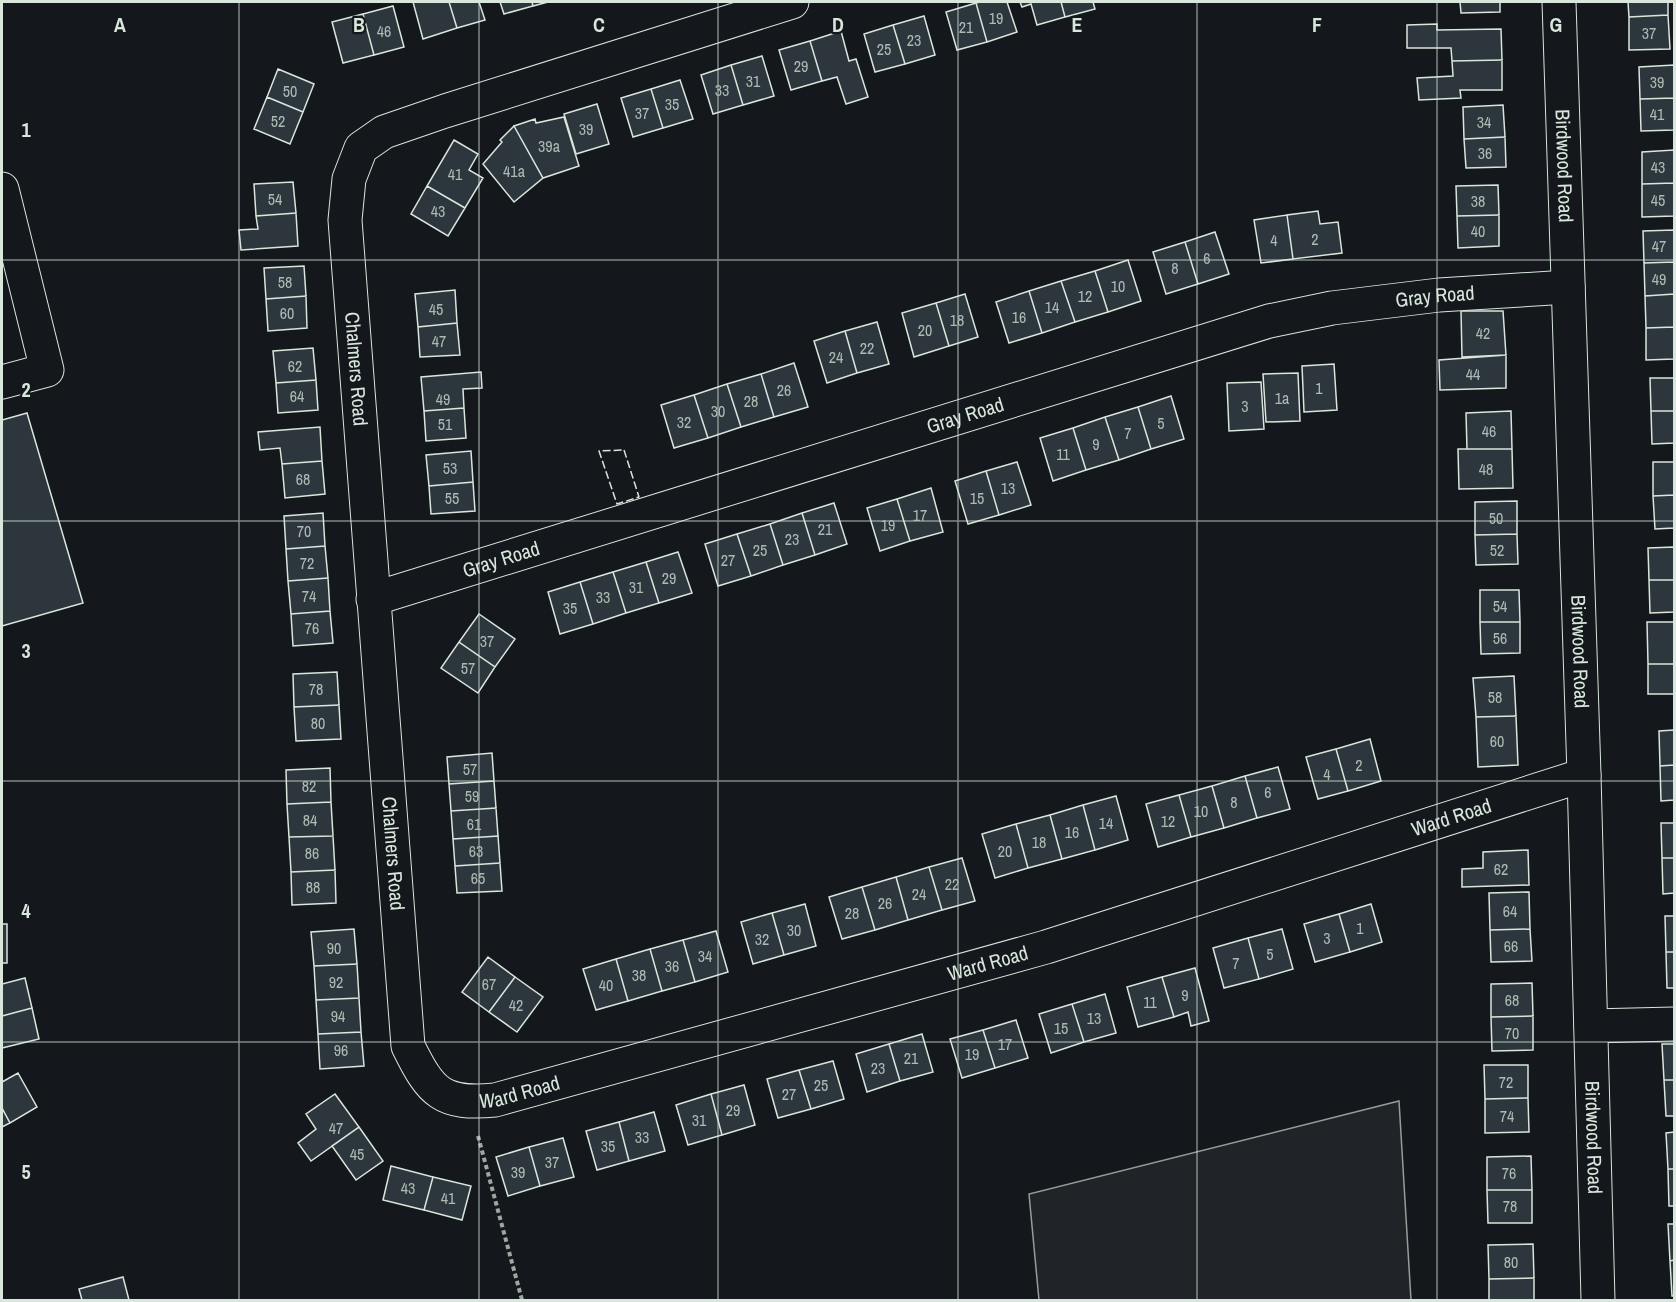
<svg xmlns="http://www.w3.org/2000/svg" width="1676" height="1302" viewBox="0 0 1676 1302" font-family="'Archivo Narrow',sans-serif">
<rect width="100%" height="100%" fill="#14181c"/>
<path fill="#202428" stroke="#939e99" stroke-width="1.5" d="M1399,1101L1411,1300H1039L1029,1194Z"/>
<path fill="#2c363c" stroke="#d8e6dc" stroke-width="1.5" d="M413,2H449L457,28L423,39Z
M449,2H479L485,20L457,28Z
M500,2H532L533,6L504,14Z
M532,2H548L533,6Z
M980,2H1007L1017,32L987,42L976,3Z
M1020,2H1061L1065,17L1037,25L1031,4L1022,7Z
M1061,2H1093L1095,9L1065,17Z
M1460,2H1500V12L1461,13Z
M1628,2H1668V15L1629,17Z
M976,3L987,42L957,50L946,12Z
M393,6L404,47L374,55L363,14Z
M363,14L374,55L343,63L332,22Z
M1668,15L1670,49L1629,50V17Z
M924,16L935,55L905,64L893,25Z
M1437,24V30L1501,29L1502,60L1452,61L1451,48H1407V25Z
M893,25L905,64L875,72L864,34Z
M841,31L849,61L856,59L868,97L846,104L837,77L822,81L810,41Z
M810,41L822,81L791,90L779,50Z
M762,56L774,96L743,105L731,65Z
M1502,60V90H1460L1461,98L1419,100L1417,78L1453,76L1452,61Z
M731,65L743,105L713,114L701,75Z
M1674,65V98L1640,99L1639,67Z
M278,69L314,84L303,112L267,97Z
M680,80L693,119L663,128L651,89Z
M651,89L663,128L633,137L621,98Z
M267,97L303,112L290,144L254,129Z
M1674,98V130L1641,131L1640,99Z
M597,104L609,144L576,154L564,114Z
M1503,105L1505,137L1464,139L1463,107Z
M564,117L579,166L543,178L514,126L535,119L536,123Z
M514,126L543,178L514,202L483,164L502,142L500,140Z
M1505,137L1506,167L1466,168L1464,139Z
M454,140L478,154L469,170L483,178L465,208L427,186Z
M1674,150V183L1642,184V152Z
M293,182L296,213L256,216L254,184Z
M1674,183V216L1642,217V184Z
M1498,185L1499,215L1457,216L1456,186Z
M427,186L465,208L448,236L411,214Z
M1318,211L1320,224L1338,222L1342,253L1293,259L1287,215Z
M296,213L298,246L241,250L239,230L258,229L256,216Z
M1287,215L1293,259L1261,263L1254,220Z
M1499,215V246L1458,248L1457,216Z
M1674,230V262L1644,263L1643,231Z
M1215,232L1229,274L1198,284L1185,242Z
M1185,242L1198,284L1166,294L1153,252Z
M1128,260L1141,301L1108,312L1095,271Z
M1674,262V294L1645,296L1644,263Z
M304,266L306,296L266,299L264,268Z
M1095,271L1108,312L1075,322L1061,281Z
M1061,281L1075,322L1042,333L1029,291Z
M455,290L457,323L418,327L415,294Z
M1029,291L1042,333L1009,343L996,302Z
M965,294L978,337L949,346L936,303Z
M1674,294V327L1646,328L1645,296Z
M306,296L307,328L268,331L266,299Z
M936,303L949,346L914,357L902,313Z
M1461,311H1503L1506,355L1462,357Z
M877,322L889,364L857,373L845,331Z
M457,323L460,355L420,357L418,327Z
M1674,327V359L1646,360V328Z
M845,331L857,373L827,383L814,341Z
M313,348L316,380L276,383L273,351Z
M1506,355V388L1440,390L1439,360Z
M794,363L808,407L774,417L761,374Z
M1334,364L1337,410L1304,412L1302,366Z
M481,372L482,388L463,389L464,408L424,411L421,377Z
M1298,373L1300,421L1266,422L1263,374Z
M761,374L774,417L741,427L727,384Z
M1650,378H1674V411H1651Z
M316,380L318,410L278,413L276,383Z
M1261,382L1264,429L1229,431L1227,383Z
M727,384L741,427L708,438L694,395Z
M694,395L708,438L674,448L661,405Z
M1171,396L1184,439L1151,449L1138,407Z
M1138,407L1151,449L1119,460L1105,417Z
M464,408L466,438L426,441L424,411Z
M1511,411L1512,449H1467L1466,413Z
M1651,411H1674V443L1652,444Z
M27,413L83,603L2,626V420Z
M1105,417L1119,460L1086,470L1073,428Z
M320,427L322,461L282,464L280,448L260,450L258,432Z
M1073,428L1086,470L1053,481L1040,438Z
M1458,449H1512L1513,488L1459,489Z
M471,451L473,482L429,486L426,455Z
M322,461L325,494L285,498L282,464Z
M1017,462L1031,505L999,515L986,471Z
M1653,462H1674V495L1653,496Z
M986,471L999,515L968,524L955,481Z
M473,482L475,511L431,514L429,486Z
M931,488L943,532L910,541L897,499Z
M1674,495V528L1655,529L1653,496Z
M897,499L910,541L880,551L867,508Z
M1517,501V534L1475,535V502Z
M834,503L847,544L815,555L802,513Z
M323,513L325,546L286,549L284,516Z
M802,513L815,555L783,565L770,524Z
M770,524L783,565L751,576L737,534Z
M737,534L751,576L718,586L705,544Z
M1517,534L1518,564L1476,565L1475,535Z
M325,546L328,578L288,581L286,549Z
M1674,547V580H1649L1648,548Z
M678,552L692,593L659,603L646,562Z
M646,562L659,603L626,613L613,572Z
M613,572L626,613L593,624L580,582Z
M328,578L330,611L291,614L288,581Z
M1649,580H1674V612L1650,613Z
M580,582L593,624L560,634L548,592Z
M1480,590H1519L1520,622H1480Z
M330,611L333,643L293,646L291,614Z
M479,614L515,639L495,667L459,642Z
M1480,622H1520V653L1481,654Z
M1647,622H1674V664H1648Z
M459,642L495,667L478,693L441,668Z
M1648,664H1674V694H1648Z
M337,672L339,705L294,707L293,674Z
M1514,676L1516,716L1476,717L1473,678Z
M339,705L341,739L296,741L294,707Z
M1516,716L1518,765L1478,767L1476,717Z
M1674,730V765L1660,766L1659,731Z
M1370,739L1381,781L1348,791L1336,749Z
M1336,749L1348,791L1318,799L1306,757Z
M492,753L494,781L449,784L447,757Z
M1674,765V800L1661,801L1660,766Z
M1278,767L1290,809L1257,818L1245,776Z
M330,768L331,802L287,804L286,770Z
M1245,776L1257,818L1224,828L1212,786Z
M494,781L496,808L451,811L449,784Z
M1212,786L1224,828L1191,837L1179,795Z
M1179,795L1191,837L1158,847L1146,804Z
M1116,796L1128,840L1095,850L1083,805Z
M331,802L333,836L289,837L287,804Z
M1083,805L1095,850L1062,859L1050,815Z
M496,808L498,836L453,839L451,811Z
M1050,815L1062,859L1028,868L1016,824Z
M1661,823H1674V858H1662Z
M1016,824L1028,868L995,878L982,834Z
M333,836L335,870L291,872L289,837Z
M498,836L500,863L455,866L453,839Z
M1528,850L1529,885L1462,887V869L1483,868V852Z
M962,858L975,901L942,910L929,867Z
M1662,858H1674V893L1663,894Z
M500,863L502,891L457,893L455,866Z
M929,867L942,910L908,920L896,877Z
M335,870L336,903L292,905L291,872Z
M896,877L908,920L875,930L862,887Z
M862,887L875,930L842,939L829,897Z
M1529,892L1530,929L1490,930L1489,893Z
M805,904L816,946L784,955L772,913Z
M1371,904L1382,942L1350,952L1339,914Z
M772,913L784,955L753,964L741,922Z
M1339,914L1350,952L1315,962L1304,924Z
M1665,916H1674V952H1666Z
M2,924H7V963H2Z
M354,929L357,964L314,966L311,932Z
M1282,929L1293,969L1259,979L1248,938Z
M1530,929L1532,961L1491,962L1490,930Z
M716,931L728,972L695,982L683,940Z
M1248,938L1259,979L1224,988L1213,948Z
M683,940L695,982L662,991L650,949Z
M650,949L662,991L628,1001L616,959Z
M1666,952H1674V988H1667Z
M488,957L515,977L489,1012L462,992Z
M616,959L628,1001L596,1010L583,969Z
M357,964L359,998L316,1000L314,966Z
M1195,968L1209,1021L1191,1026L1188,1012L1174,1017L1162,977Z
M515,977L543,997L517,1032L489,1012Z
M1162,977L1174,1017L1138,1027L1127,987Z
M25,978L32,1008L2,1016V984Z
M1532,983L1533,1016L1491,1017V984Z
M1105,994L1116,1033L1084,1042L1072,1004Z
M359,998L361,1032L318,1034L316,1000Z
M1072,1004L1084,1042L1051,1053L1039,1014Z
M32,1008L39,1039L2,1048V1016Z
M1533,1016V1050L1492,1051L1491,1017Z
M1016,1020L1028,1058L995,1068L983,1030Z
M983,1030L995,1068L962,1078L950,1039Z
M361,1032L364,1066L320,1069L318,1034Z
M922,1034L933,1072L900,1081L889,1044Z
M889,1044L900,1081L867,1092L856,1054Z
M1662,1044H1674V1080H1664Z
M833,1061L844,1099L811,1109L799,1070Z
M1484,1065H1528V1098L1485,1099Z
M799,1070L811,1109L778,1118L767,1079Z
M18,1073L37,1107L10,1123L2,1108V1082Z
M1664,1080H1674V1116H1666Z
M744,1085L755,1125L722,1135L711,1094Z
M335,1094L359,1127L311,1161L298,1143L316,1129L306,1114Z
M711,1094L722,1135L688,1145L676,1105Z
M1528,1098L1529,1132L1485,1133V1099Z
M2,1108L10,1123L2,1127Z
M654,1112L665,1151L629,1161L619,1122Z
M619,1122L629,1161L597,1170L586,1131Z
M359,1127L383,1161L356,1180L332,1146Z
M1674,1132V1169H1668L1666,1133Z
M563,1138L574,1177L540,1186L529,1147Z
M529,1147L540,1186L508,1196L496,1157Z
M1531,1156L1532,1190H1487V1157Z
M391,1166L433,1177L424,1210L383,1200Z
M1668,1169H1674V1206H1669Z
M433,1177L471,1186L462,1220L424,1210Z
M1487,1190H1532V1223H1488Z
M1668,1224H1674V1260L1670,1261Z
M1533,1244L1534,1278L1489,1279L1488,1245Z
M1674,1260V1296H1672L1670,1261Z
M123,1277L129,1300H82L79,1289Z
M1534,1278V1300H1489V1279Z"/>
<g fill="none" stroke-linecap="round" stroke-linejoin="round">
<defs>
<g id="minor">
<path id="s1" d="M792,2L445,111L384,132L361,148L349,179L345,220L408,1046C431,1093 442,1105 495,1100L1046,947L1584,775"/>
<path id="s2" d="M1559,2L1584,775L1598,1300"/>
<path d="M2,189L47,370L2,382"/>
<path id="s3" d="M373,599L1269,321L1332,308L1439,295L1568,287"/>
<path d="M1591,1026L1674,1024"/>
</g>
</defs>
<use href="#minor" stroke="#d8e6dc" stroke-width="35"/>
<path stroke="#9da8a2" stroke-width="4" stroke-dasharray="4.5 3" stroke-linecap="butt" d="M478,1136L522,1300"/>
<use href="#minor" stroke="#14181c" stroke-width="33"/>
<path stroke="#d8e6dc" stroke-width="1.5" stroke-dasharray="8 3" stroke-linecap="butt" d="M624,450L639,497L617,504L599,451Z"/>
</g>
<path fill="none" stroke="#d8e6dc" stroke-width="1.5" stroke-opacity="0.55" d="M239,2V1300M479,2V1300M718,2V1300M958,2V1300M1197,2V1300M1437,2V1300M2,260H1674M2,521H1674M2,781H1674M2,1042H1674"/>
<g text-anchor="middle" stroke-width="4.5" stroke-linejoin="round" paint-order="stroke">
<g font-size="16" fill="#adbab4">
<text x="996" y="24">19</text>
<text x="966" y="33">21</text>
<text x="384" y="37">46</text>
<text x="1649" y="39">37</text>
<text x="914" y="46">23</text>
<text x="884" y="55">25</text>
<text x="801" y="72">29</text>
<text x="753" y="87">31</text>
<text x="1657" y="88">39</text>
<text x="722" y="96">33</text>
<text x="290" y="97">50</text>
<text x="672" y="110">35</text>
<text x="642" y="119">37</text>
<text x="1657" y="120">41</text>
<text x="278" y="127">52</text>
<text x="1484" y="128">34</text>
<text x="586" y="135">39</text>
<text x="549" y="152">39a</text>
<text x="1485" y="159">36</text>
<text x="1658" y="173">43</text>
<text x="514" y="177">41a</text>
<text x="455" y="180">41</text>
<text x="275" y="205">54</text>
<text x="1658" y="206">45</text>
<text x="1478" y="207">38</text>
<text x="438" y="217">43</text>
<text x="1478" y="237">40</text>
<text x="1315" y="245">2</text>
<text x="1274" y="246">4</text>
<text x="1659" y="252">47</text>
<text x="1207" y="264">6</text>
<text x="1175" y="274">8</text>
<text x="1659" y="285">49</text>
<text x="285" y="288">58</text>
<text x="1118" y="292">10</text>
<text x="1085" y="302">12</text>
<text x="1052" y="313">14</text>
<text x="436" y="315">45</text>
<text x="287" y="319">60</text>
<text x="1019" y="323">16</text>
<text x="957" y="326">18</text>
<text x="925" y="336">20</text>
<text x="1483" y="339">42</text>
<text x="439" y="347">47</text>
<text x="867" y="354">22</text>
<text x="836" y="363">24</text>
<text x="295" y="372">62</text>
<text x="1473" y="380">44</text>
<text x="1319" y="394">1</text>
<text x="784" y="396">26</text>
<text x="297" y="402">64</text>
<text x="1282" y="404">1a</text>
<text x="443" y="405">49</text>
<text x="751" y="407">28</text>
<text x="1245" y="412">3</text>
<text x="718" y="417">30</text>
<text x="684" y="428">32</text>
<text x="1161" y="429">5</text>
<text x="445" y="430">51</text>
<text x="1489" y="437">46</text>
<text x="1128" y="439">7</text>
<text x="1096" y="450">9</text>
<text x="1063" y="460">11</text>
<text x="450" y="474">53</text>
<text x="1486" y="475">48</text>
<text x="303" y="485">68</text>
<text x="1008" y="494">13</text>
<text x="452" y="504">55</text>
<text x="977" y="504">15</text>
<text x="920" y="521">17</text>
<text x="1496" y="524">50</text>
<text x="888" y="531">19</text>
<text x="825" y="535">21</text>
<text x="304" y="537">70</text>
<text x="792" y="545">23</text>
<text x="760" y="556">25</text>
<text x="1497" y="556">52</text>
<text x="728" y="566">27</text>
<text x="307" y="569">72</text>
<text x="669" y="584">29</text>
<text x="636" y="593">31</text>
<text x="309" y="602">74</text>
<text x="603" y="603">33</text>
<text x="1500" y="612">54</text>
<text x="570" y="614">35</text>
<text x="312" y="634">76</text>
<text x="1500" y="644">56</text>
<text x="487" y="647">37</text>
<text x="468" y="674">57</text>
<text x="316" y="695">78</text>
<text x="1495" y="703">58</text>
<text x="318" y="729">80</text>
<text x="1497" y="747">60</text>
<text x="1359" y="771">2</text>
<text x="470" y="775">57</text>
<text x="1327" y="780">4</text>
<text x="309" y="792">82</text>
<text x="1268" y="798">6</text>
<text x="472" y="802">59</text>
<text x="1234" y="808">8</text>
<text x="1201" y="817">10</text>
<text x="310" y="826">84</text>
<text x="1168" y="827">12</text>
<text x="1106" y="829">14</text>
<text x="474" y="830">61</text>
<text x="1072" y="838">16</text>
<text x="1039" y="848">18</text>
<text x="476" y="857">63</text>
<text x="1005" y="857">20</text>
<text x="312" y="859">86</text>
<text x="1501" y="875">62</text>
<text x="478" y="884">65</text>
<text x="952" y="890">22</text>
<text x="313" y="893">88</text>
<text x="919" y="900">24</text>
<text x="885" y="909">26</text>
<text x="1510" y="917">64</text>
<text x="852" y="919">28</text>
<text x="1360" y="934">1</text>
<text x="794" y="936">30</text>
<text x="1327" y="944">3</text>
<text x="762" y="945">32</text>
<text x="1511" y="952">66</text>
<text x="334" y="954">90</text>
<text x="1270" y="960">5</text>
<text x="705" y="962">34</text>
<text x="1236" y="969">7</text>
<text x="672" y="972">36</text>
<text x="639" y="981">38</text>
<text x="336" y="988">92</text>
<text x="489" y="990">67</text>
<text x="606" y="991">40</text>
<text x="1185" y="1001">9</text>
<text x="1512" y="1006">68</text>
<text x="1150" y="1008">11</text>
<text x="516" y="1011">42</text>
<text x="338" y="1022">94</text>
<text x="1094" y="1024">13</text>
<text x="1061" y="1034">15</text>
<text x="1512" y="1039">70</text>
<text x="1005" y="1050">17</text>
<text x="341" y="1056">96</text>
<text x="972" y="1060">19</text>
<text x="911" y="1064">21</text>
<text x="878" y="1074">23</text>
<text x="1506" y="1088">72</text>
<text x="821" y="1091">25</text>
<text x="789" y="1100">27</text>
<text x="733" y="1116">29</text>
<text x="1507" y="1122">74</text>
<text x="699" y="1126">31</text>
<text x="336" y="1134">47</text>
<text x="642" y="1143">33</text>
<text x="608" y="1152">35</text>
<text x="357" y="1160">45</text>
<text x="552" y="1168">37</text>
<text x="518" y="1178">39</text>
<text x="1509" y="1179">76</text>
<text x="408" y="1194">43</text>
<text x="448" y="1204">41</text>
<text x="1510" y="1212">78</text>
<text x="1511" y="1268">80</text>
</g>
<g font-size="20" fill="#d8e6dc" stroke="#14181c">
<text dy="7" stroke="none"><textPath href="#s2" startOffset="164">Birdwood Road</textPath></text>
<text dy="7" stroke="none"><textPath href="#s3" startOffset="1106">Gray Road</textPath></text>
<text dy="7" stroke="none"><textPath href="#s1" startOffset="680">Chalmers Road</textPath></text>
<text dy="7" stroke="none"><textPath href="#s3" startOffset="620">Gray Road</textPath></text>
<text dy="7" stroke="none"><textPath href="#s3" startOffset="134">Gray Road</textPath></text>
<text dy="7" stroke="none"><textPath href="#s2" startOffset="650">Birdwood Road</textPath></text>
<text dy="7" stroke="none"><textPath href="#s1" startOffset="2470">Ward Road</textPath></text>
<text dy="7" stroke="none"><textPath href="#s1" startOffset="1166">Chalmers Road</textPath></text>
<text dy="7" stroke="none"><textPath href="#s1" startOffset="1984">Ward Road</textPath></text>
<text dy="7" stroke="none"><textPath href="#s1" startOffset="1498">Ward Road</textPath></text>
<text dy="7" stroke="none"><textPath href="#s2" startOffset="1136">Birdwood Road</textPath></text>
</g>
</g>
<g font-size="20" text-anchor="middle" font-weight="bold" fill="#d8e6dc" stroke="#14181c" stroke-width="4.5" stroke-linejoin="round" paint-order="stroke">
<text x="120" y="32">A</text>
<text x="359" y="32">B</text>
<text x="599" y="32">C</text>
<text x="838" y="32">D</text>
<text x="1077" y="32">E</text>
<text x="1317" y="32">F</text>
<text x="1556" y="32">G</text>
<text x="26" y="137">1</text>
<text x="26" y="397">2</text>
<text x="26" y="658">3</text>
<text x="26" y="918">4</text>
<text x="26" y="1179">5</text>
</g>
<rect width="1676" height="1302" fill="none" stroke="#d8e6dc" stroke-width="6"/>
</svg>
